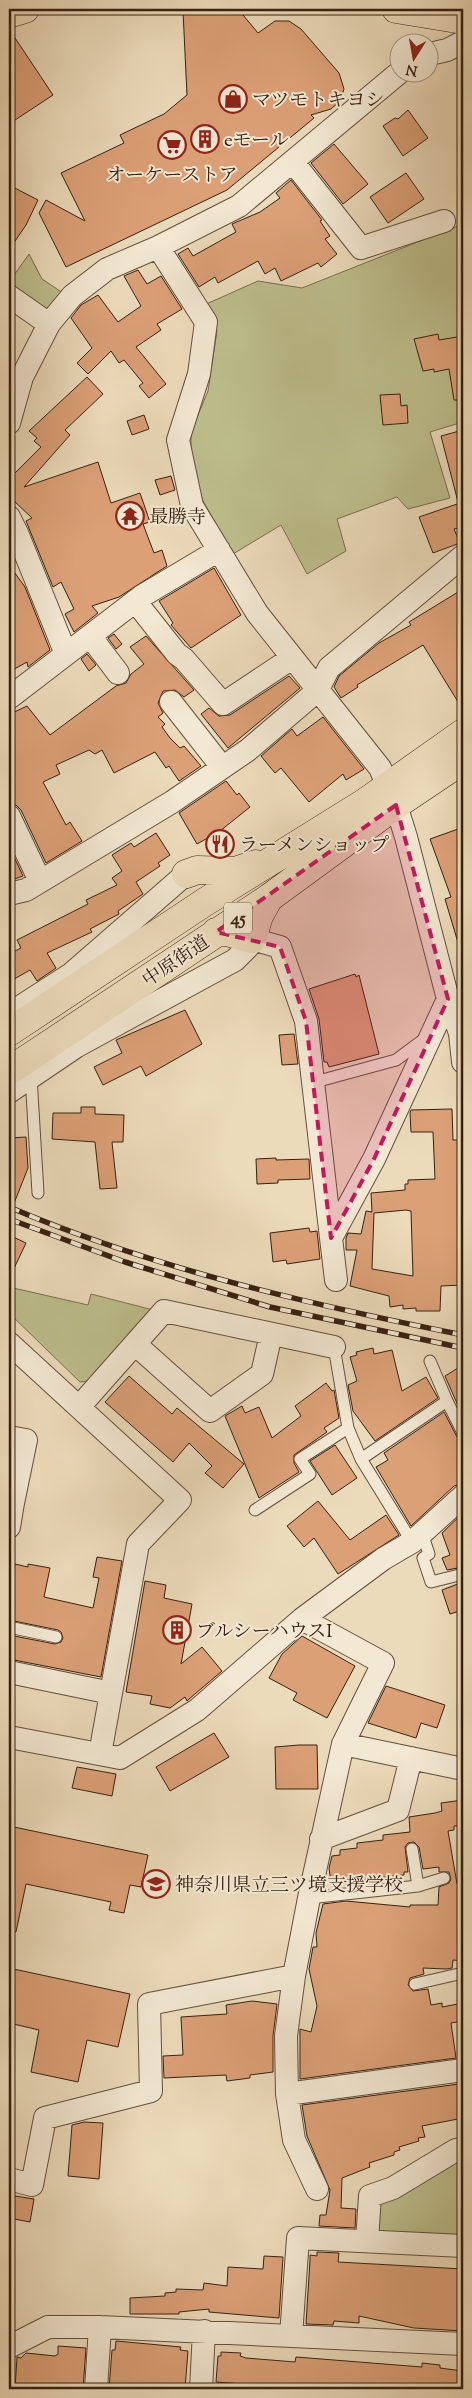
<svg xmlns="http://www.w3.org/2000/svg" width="472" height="2398" viewBox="0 0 472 2398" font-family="'Sorts Mill Goudy','Noto Serif JP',serif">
<rect width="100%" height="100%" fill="#ecdbbb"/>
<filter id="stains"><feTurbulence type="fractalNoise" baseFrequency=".004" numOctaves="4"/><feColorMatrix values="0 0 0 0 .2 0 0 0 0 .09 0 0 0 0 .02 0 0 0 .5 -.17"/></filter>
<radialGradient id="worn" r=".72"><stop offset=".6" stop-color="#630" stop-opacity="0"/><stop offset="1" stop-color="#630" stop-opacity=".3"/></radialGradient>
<path fill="#bdbe8c" stroke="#7a6f4e" d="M463,224V422L430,432L450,498L408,509L397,497L337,519L346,551L307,574L281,525L233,554L202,499L191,460V432L208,391L217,331L204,305L258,281L302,288Z
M29,254L42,279L66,295L50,312L9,282Z
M9,1287L88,1305L91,1294L157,1311L89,1381L80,1382L9,1313Z
M463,2159V2241L378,2237L379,2201Z"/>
<path fill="#dca077" stroke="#362011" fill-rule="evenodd" d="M238,9L258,33L275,21H289L301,29L339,73L344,89L340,101L331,109L311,115L314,118L227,190L66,267L39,213L46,200L85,221L61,173L124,143L120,135L164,114L187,95L183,11Z
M9,29L53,95L9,124Z
M408,110L428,138L403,156L383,126L395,118L398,119Z
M334,144L368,184L343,204L311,163Z
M406,173L424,199L388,223L370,197Z
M291,180L322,220L320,221L330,236L325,239L337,254L321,267L318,263L281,281L275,268L265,274L258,261L218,283L215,277L199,287L178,254L188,248L193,256L236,232L232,224L260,212L280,198L276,193Z
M9,185L38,200L26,225L9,250Z
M138,270L147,284L161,276L182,309L157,324L161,330L136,347L166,384L149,398L139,386L143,383L124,360L119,363L111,351L88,374L77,363L92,348L71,318L81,305L98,295L118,322L141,306L124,276Z
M438,334L439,340L463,336V400H454L449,369L434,372V369L423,371L414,339Z
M87,377L103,394L65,430L70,435L24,487L98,462L111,503L140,493L150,522L143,524L154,553L162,550L167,566L119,597L92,606L98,613L74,632L65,614L74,609L61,582L53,587L26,521L32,518L13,500L9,504V479L41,447L34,441L37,438L29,431Z
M400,394L401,406L407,405L408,423L383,425L380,395Z
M144,415L149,429L132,435L127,421Z
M463,430V501L458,502L441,436Z
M171,476L175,490L160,495L155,480Z
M463,502V527L454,529L460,543L433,553L419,517Z
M9,565L25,587L50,650L28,667L27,662L9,672Z
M214,568L241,615L191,648L171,625L173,623L159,601Z
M463,589V710L423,645L357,685L358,687L341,698L334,687L339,676L379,643L411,625L409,622Z
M114,634L122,644L116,649L108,638Z
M146,636L194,690L184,697L175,690L163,691L158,703L163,713L158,717L165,724L162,727L170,738L180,748L184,746L201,766L179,781L169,766L166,768L155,752L114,773L102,750L95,754L89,750L56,765L60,774L43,782L66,825L70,822L82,841L46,863L21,810L16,805L9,803V726L14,723L10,714L27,706L50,735L116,686L126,683L131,674L144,664L130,647Z
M87,654L96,665L89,671L81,659Z
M289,676L300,688L228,748L201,714L209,708L219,716L230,715Z
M323,717L364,769L346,780L343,774L309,802L281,768L275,773L261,756L292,729L297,736Z
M226,781L237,795L239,793L250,807L220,831L197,844L179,813Z
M458,829L463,844V945L459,946L445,899L451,897L430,839Z
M156,833L170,855L158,863L160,866L136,882L143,894L118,911L119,914L90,929L92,932L47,953L56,968L37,981L30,970L9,982V954L21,948L17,940L88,904L86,900L117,885L112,878L122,871L112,855L131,843L134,847Z
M9,846L23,876L9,881Z
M355,974L356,977L359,975L379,1054L329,1067L327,1062H324L319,1019L309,989Z
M185,1010L202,1044L146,1076L141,1066L103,1085L94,1067L122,1053L116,1040Z
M294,1034L298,1064L282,1065L279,1035Z
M81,1107H95V1114L124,1115L123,1142H112L117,1188L100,1189L95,1142L52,1139L53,1113H81Z
M452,1109L453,1140H458L461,1229H463V1285L441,1286L440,1311H416V1308L403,1309V1305L390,1307L389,1296L350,1286L357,1250H346V1238L348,1233L361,1234L366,1211L372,1212L371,1193L405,1190V1184H408V1180L435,1179L433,1132H411L410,1113L411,1110ZM406,1210L411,1211L413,1276L372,1269L374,1213Z
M26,1137L28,1168L9,1216V1138Z
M276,1158V1160L309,1159L310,1179L278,1180V1183L257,1184L256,1159Z
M309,1228L310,1232L317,1231L320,1259L287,1264L286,1260L273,1262L270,1233Z
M9,1235L26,1243L9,1279Z
M373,1348L374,1354L392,1350L402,1391L426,1377L438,1398L375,1441L353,1411L348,1385L357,1381L350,1357L357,1355L356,1352Z
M458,1368L463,1376V1417L445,1376Z
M129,1376L172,1414L177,1408L244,1464L223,1488L205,1473L212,1466L189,1443L173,1462L105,1402Z
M326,1383L332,1391L334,1390L339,1418L324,1428L327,1432L294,1455V1463L299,1472L259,1498L225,1416L242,1406L245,1413L259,1407L272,1438L301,1416L295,1406Z
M444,1412L457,1437L463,1440V1483L454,1486L411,1526L376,1467L388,1460L384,1453Z
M335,1445L357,1478L332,1495L310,1461Z
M318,1501L350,1540L386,1515L399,1535L338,1574L314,1538L304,1547L287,1526Z
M463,1513V1567L447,1570L442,1558L450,1555L442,1533Z
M97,1557L122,1561L101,1677L9,1659V1635L55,1644L61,1642L63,1638L61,1632L58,1630L9,1620V1599L15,1564L28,1567V1564L50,1568L44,1597L93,1608L99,1578L93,1577Z
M145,1581L166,1585L164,1598L192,1604L181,1664L202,1647L222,1671L189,1699L187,1701L185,1697L170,1708L150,1704L152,1696L126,1692Z
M463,1582V1610L450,1614L442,1590Z
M302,1636L355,1666L327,1718L293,1700L297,1693L269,1678L282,1654Z
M386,1686L445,1705L437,1728L421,1723L416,1738L368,1723Z
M214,1733L229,1757L170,1791L156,1767Z
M299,1745H317L318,1789H276L275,1747Z
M77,1767L116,1774L112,1796L72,1788Z
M463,1800V1826H454V1830L448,1831L457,1884L463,1885V1961L453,1960L452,1968L446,1969L423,1968L424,1974L410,1978L408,1985L413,1991L428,1989L431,2005L442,2003V2007L463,2003V2021L451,2023L456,2058L300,2079V2029L311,2032L317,2006L309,1969L313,1947H317L316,1933L323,1904L346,1901L410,1907V1905H438L439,1887L449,1883L451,1879L449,1872H439V1867L423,1869L419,1847L414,1842L408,1843L405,1847L408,1872H404V1875L331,1883L329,1868L332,1856L340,1855V1850L357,1848V1843L383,1840V1835L410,1832L409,1817L435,1813L442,1811L441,1803Z
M9,1826L148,1855L141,1887L130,1885L124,1913L109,1910L111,1902L26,1884L16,1932L9,1931Z
M9,1968L130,1994L118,2047L87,2040L78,2082L31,2072L39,2030L9,2023Z
M252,2001L277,2004L273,2036V2072L250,2075V2078L227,2081L226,2075L164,2078L163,2056L183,2055L181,2017L227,2014L226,2005Z
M459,2084V2088L463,2087V2118L422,2126L425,2137L418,2138L419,2141L399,2147L400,2150L394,2152V2155L369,2163L370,2167L342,2178L341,2208L356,2209L355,2228L319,2226L320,2215H326L330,2190L307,2136L302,2105Z
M84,2122L103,2123L99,2179L68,2176L72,2125Z
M9,2195L34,2199L30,2222L9,2218Z
M317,2252L339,2253L338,2262L463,2269V2331L414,2328L359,2316V2323L334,2321L333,2325L306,2324L310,2260V2255L317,2256Z
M264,2256L283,2257L279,2318L209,2312V2309L179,2312V2314H130V2298L165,2296V2293L176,2292V2289L203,2290L204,2283L227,2286L228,2267L263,2269Z
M116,2341L181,2347L180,2350L188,2351L185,2389H109L112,2350H115Z
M58,2346L86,2348L83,2389H15L17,2357L21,2358L26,2353L55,2356L58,2354Z
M221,2352L241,2353L240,2356L246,2358L295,2362L296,2357L422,2367V2363L440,2365V2368L463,2371V2389H311L216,2382L218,2356H221Z"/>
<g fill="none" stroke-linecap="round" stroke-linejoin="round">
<defs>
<path id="service" d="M31,1077L38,1193
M315,1082L396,1060L427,1037
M334,1347L348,1428L361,1459
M430,1361L447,1401
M255,1510L310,1474L300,1459L348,1428
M422,1533L429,1554L423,1558L431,1582L463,1574
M412,1542L361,1459L447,1401L463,1433
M9,1627L56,1637
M412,1849L418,1886
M309,1898L418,1886L444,1878
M415,1984L463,1973"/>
<path id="minor" d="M430,54L447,50L463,42
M293,162L361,248L444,221
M158,247L206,322L199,374L178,440L192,506L257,613L380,768L396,805L406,837L448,999L460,1033L463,1062
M9,296L49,324
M9,423L22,377L49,324L72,296L107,269L158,247L239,206L400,72
M9,517L17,533L66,654
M135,601L177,654L184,659L223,704L292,658
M90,636L118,673
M9,698L142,596L219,550
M171,702L222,767
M9,816L40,881
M9,894L26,890L172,802L248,750L317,691L329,668L463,556
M9,1014L71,974L186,874
M9,1092L77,1046L235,960L248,947L252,939L280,947L306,1021L331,1238L374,1159L448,999
M331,1238L336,1280
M9,1343L180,1500L138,1544L100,1754
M135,1344L210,1411L262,1374L271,1334
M79,1407L164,1311L334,1347
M9,1437L26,1440L13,1503
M9,1502L13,1503L9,1527
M302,1619L383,1663L343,1744L309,1898L294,1976L286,2036L287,2094L294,2140L317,2189
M9,1672L111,1693
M9,1737L120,1758L197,1710L302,1619L383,1559L412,1542L463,1496
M343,1744L463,1769
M321,1839L398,1810L411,1758
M287,2094L463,2070
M9,2179L32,2185L45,2118L151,2091L149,2004L294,1976
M367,2241L370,2196L393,2188L456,2150L463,2148
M291,2336L298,2238L463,2246
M9,2347L48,2327H100L463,2344
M96,2389L100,2327
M201,2389L204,2331"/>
<path id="primary" d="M396,9L463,20
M9,14L25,9
M186,874L197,870L235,871L256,864
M216,932H227L252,939L259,916L269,898
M9,1032L205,902L364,803L463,733
M9,1071L269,898L396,805L463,760"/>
</defs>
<use href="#service" stroke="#644f3c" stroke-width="13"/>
<use href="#minor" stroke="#644f3c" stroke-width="24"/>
<use href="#primary" stroke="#362011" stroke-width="29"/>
<use href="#service" stroke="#f3e8d3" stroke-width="11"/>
<use href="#minor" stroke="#f3e8d3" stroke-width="22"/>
<use href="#primary" stroke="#ecdbbb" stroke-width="28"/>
<defs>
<path id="rail" d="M9,1207C155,1269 308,1304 463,1335
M9,1219L125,1262L270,1307L463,1348"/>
</defs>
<use href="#rail" stroke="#362011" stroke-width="5.5"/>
<use href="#rail" stroke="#f3e8d3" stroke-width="4" stroke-dasharray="11" stroke-linecap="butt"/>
</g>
<path fill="#c2185b" fill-opacity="0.2" stroke="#c2185b" stroke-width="4" stroke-dasharray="10 6" stroke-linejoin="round" d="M396,805L448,999L374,1159L331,1238L306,1021L280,947L216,932Z"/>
<defs>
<symbol id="shop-ring" viewBox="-11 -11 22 22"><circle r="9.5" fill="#f3e8d3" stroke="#8f2418" stroke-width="1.5"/><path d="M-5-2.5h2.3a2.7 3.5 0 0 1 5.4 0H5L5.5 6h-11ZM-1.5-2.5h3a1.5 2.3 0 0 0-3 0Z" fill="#8f2418"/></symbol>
<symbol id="building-ring" viewBox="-11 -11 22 22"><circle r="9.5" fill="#f3e8d3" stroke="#8f2418" stroke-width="1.5"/><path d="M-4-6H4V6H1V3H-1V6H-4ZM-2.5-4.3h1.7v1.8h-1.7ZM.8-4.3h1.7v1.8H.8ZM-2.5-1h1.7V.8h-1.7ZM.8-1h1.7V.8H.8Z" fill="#8f2418"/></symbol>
<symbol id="supermarket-ring" viewBox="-11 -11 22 22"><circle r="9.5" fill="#f3e8d3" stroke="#8f2418" stroke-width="1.5"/><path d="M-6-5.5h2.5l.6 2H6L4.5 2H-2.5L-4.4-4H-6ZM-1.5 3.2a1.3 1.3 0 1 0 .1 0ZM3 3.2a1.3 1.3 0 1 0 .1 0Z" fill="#8f2418"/></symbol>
<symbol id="temple-ring" viewBox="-11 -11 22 22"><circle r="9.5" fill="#f3e8d3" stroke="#8f2418" stroke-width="1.5"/><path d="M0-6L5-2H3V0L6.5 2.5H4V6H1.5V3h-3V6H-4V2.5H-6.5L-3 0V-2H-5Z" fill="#8f2418"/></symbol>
<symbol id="restaurant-ring" viewBox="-11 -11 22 22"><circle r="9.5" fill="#f3e8d3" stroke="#8f2418" stroke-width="1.5"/><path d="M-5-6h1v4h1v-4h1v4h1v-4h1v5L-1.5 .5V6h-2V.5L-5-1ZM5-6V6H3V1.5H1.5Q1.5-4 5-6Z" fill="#8f2418"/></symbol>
<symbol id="school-ring" viewBox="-11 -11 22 22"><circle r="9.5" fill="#f3e8d3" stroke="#8f2418" stroke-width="1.5"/><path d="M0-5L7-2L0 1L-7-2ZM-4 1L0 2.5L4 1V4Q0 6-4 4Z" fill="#8f2418"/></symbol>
</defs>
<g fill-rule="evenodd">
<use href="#shop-ring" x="217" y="83" width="32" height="32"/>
<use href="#building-ring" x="189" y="123" width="32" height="32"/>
<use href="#supermarket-ring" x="156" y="129" width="32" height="32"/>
<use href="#temple-ring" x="114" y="500" width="32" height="32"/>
<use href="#restaurant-ring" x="204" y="828" width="32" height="32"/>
<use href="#building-ring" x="161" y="1614" width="32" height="32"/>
<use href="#school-ring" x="140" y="1868" width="32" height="32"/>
</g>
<g text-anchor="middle" stroke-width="4" stroke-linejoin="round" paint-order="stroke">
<rect fill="#f3e8d3" stroke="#6f5c4b" stroke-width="1" x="224" y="902.5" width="28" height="31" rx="4"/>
<g font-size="18" font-weight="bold" fill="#362011">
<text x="238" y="924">45</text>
</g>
<g font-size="19" fill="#362011" stroke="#f3e8d3" text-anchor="start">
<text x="252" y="106">マツモトキヨシ</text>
<text x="224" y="146">eモール</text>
<text x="172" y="181" text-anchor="middle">オーケーストア</text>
<text x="149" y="523">最勝寺</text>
<text x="239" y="851">ラーメンショップ</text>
<text x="196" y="1637">ブルシーハウスI</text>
<text x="175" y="1891">神奈川県立三ツ境支援学校</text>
</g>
<g font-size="19" fill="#362011" stroke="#f3e8d3">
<text transform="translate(175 960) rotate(-34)" y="7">中原街道</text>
</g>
</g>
<rect width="472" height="2398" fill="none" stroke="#ecdbbb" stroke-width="30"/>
<rect x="10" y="10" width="452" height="2378" fill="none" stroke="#362011" stroke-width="2.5"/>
<rect x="15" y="15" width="442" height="2368" fill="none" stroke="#362011"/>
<g transform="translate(414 58) rotate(191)"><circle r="24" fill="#f3e8d3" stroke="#a79885"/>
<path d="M0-4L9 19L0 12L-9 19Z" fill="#8f2418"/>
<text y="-8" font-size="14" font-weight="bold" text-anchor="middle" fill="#362011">N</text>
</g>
<rect width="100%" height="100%" filter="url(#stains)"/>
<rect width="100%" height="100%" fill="url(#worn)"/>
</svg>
